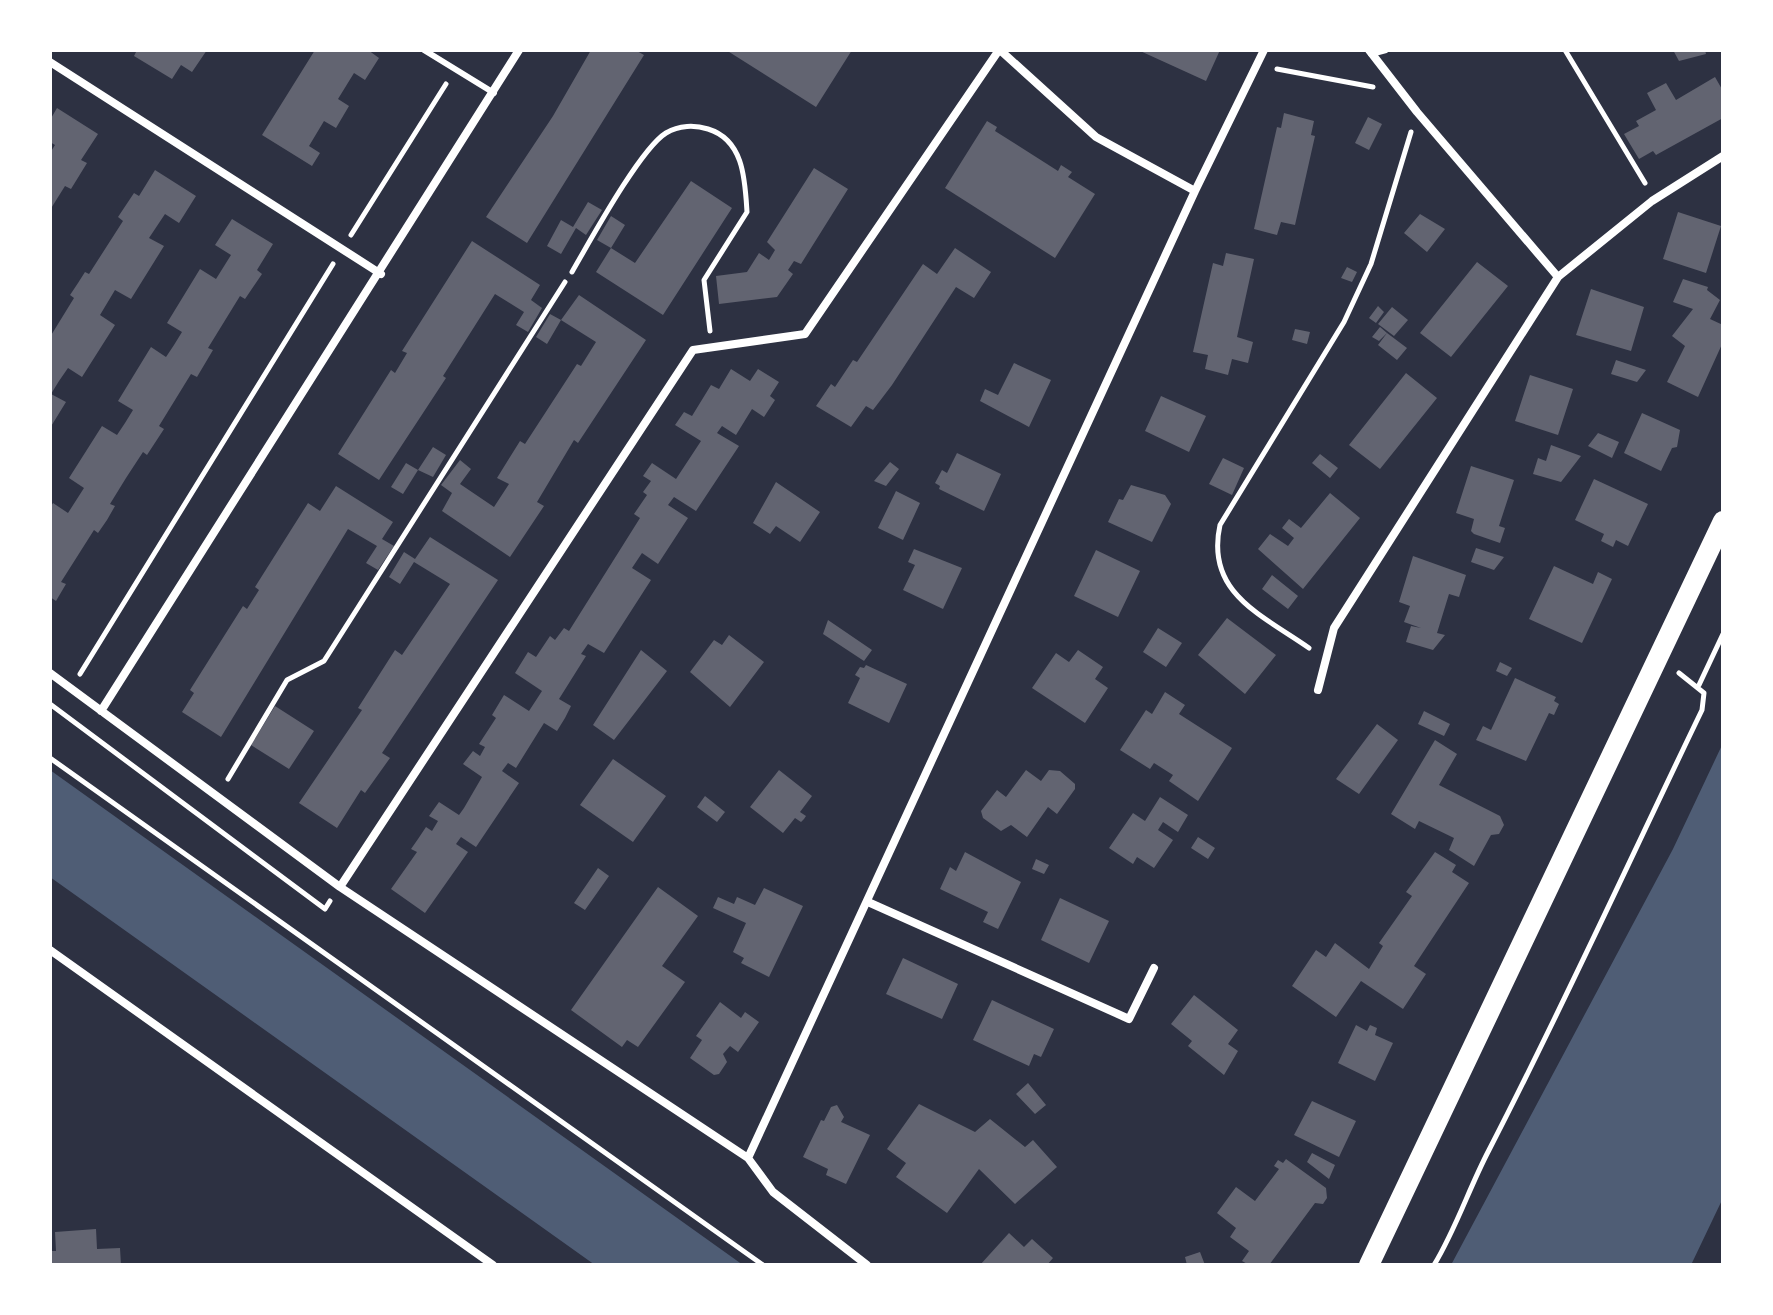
<svg xmlns="http://www.w3.org/2000/svg" width="1773" height="1315" viewBox="0 0 1773 1315" font-family="Overpass,sans-serif">
<rect width="100%" height="100%" fill="#2d3142"/>
<path fill="#4f5d75" d="M1723,743V1198L1691,1265H1451L1673,849Z
M50,770L743,1265H595L50,877Z"/>
<path fill="#626471" d="M137,50H207L192,72L181,65L172,79L134,56Z
M315,50H368L379,58L365,80L354,73L338,99L349,106L336,128L324,121L309,146L320,153L312,166L262,135Z
M591,50H635L644,55L527,243L486,217L553,116Z
M726,50H852L816,107Z
M1138,50H1220L1206,81Z
M1673,50H1705L1706,54L1679,61Z
M1715,77L1723,91V118L1656,155L1653,151L1639,159L1624,134L1639,126L1636,121L1656,110L1647,93L1666,83L1676,100Z
M57,108L98,134L81,160L87,163L71,189L65,186L50,210V153L55,145L50,142V120Z
M1284,113L1314,121L1311,135L1315,136L1295,225L1281,222L1277,235L1254,229L1277,127L1281,128Z
M1368,117L1382,124L1369,150L1355,143Z
M987,121L997,127L995,131L1058,171L1061,165L1072,172L1068,177L1095,194L1055,258L945,188Z
M814,168L848,189L801,264L794,261L788,270L793,274L777,297L719,304L716,276L747,272L759,253L769,260L775,250L767,242Z
M155,170L196,196L179,223L165,214L149,238L164,246L131,299L115,290L100,315L115,325L82,377L68,368L59,381L51,394L66,402L50,428V337L74,298L70,295L78,283L85,272L89,274L123,221L118,217L134,193L139,196Z
M691,181L732,208L663,315L596,272L611,248L635,263Z
M588,202L602,210L586,235L576,228L561,254L547,246L561,220L573,227Z
M1678,212L1721,226L1706,273L1663,259Z
M1420,214L1445,229L1427,252L1404,233Z
M611,216L625,225L611,248L597,240Z
M232,219L273,244L257,270L262,274L245,299L240,296L208,348L213,350L197,377L191,374L159,426L164,429L147,455L143,452L126,478L110,504L115,506L107,520L98,533L94,530L61,582L66,584L56,601L50,597V508L53,503L68,513L84,488L69,478L102,426L117,435L125,423L133,410L118,401L151,347L166,357L174,345L182,332L167,323L200,269L216,279L231,255L215,245Z
M472,241L540,285L531,300L542,308L528,332L516,325L524,312L495,294L443,376L446,378L379,480L338,454L391,370L395,373L407,353L402,351Z
M955,248L991,272L974,298L956,287L892,385L873,410L866,406L851,427L816,406L831,384L835,387L853,360L857,362L923,264L937,274Z
M1226,253L1254,259L1237,337L1253,342L1248,363L1232,359L1228,375L1205,369L1208,355L1193,352L1213,263L1223,266Z
M1477,262L1508,286L1451,357L1420,333Z
M1347,267L1357,272L1352,282L1341,278Z
M1683,279L1708,287L1707,290L1720,300L1710,319L1723,325V342L1698,397L1667,382L1685,346L1672,336L1693,309L1673,302Z
M1591,289L1644,307L1631,351L1576,335Z
M579,295L646,340L578,443L574,440L537,502L544,506L510,557L442,511L452,493L441,485L460,460L471,469L460,484L494,507L509,484L497,478L520,441L525,444L577,364L581,366L596,342L561,320Z
M1378,306L1384,312L1376,323L1369,318Z
M1392,307L1408,320L1394,336L1378,324Z
M550,314L561,320L547,344L536,337Z
M1380,327L1387,333L1379,341L1372,337Z
M1295,329L1310,332L1307,344L1292,340Z
M1387,333L1407,348L1397,360L1378,345Z
M1616,360L1646,370L1637,382L1611,374Z
M1014,363L1051,380L1029,427L980,401L985,389L998,395Z
M731,369L750,381L758,369L779,382L770,396L775,400L764,417L752,409L736,435L722,426L717,433L739,446L696,511L674,497L668,505L688,518L658,564L642,553L632,568L651,580L604,653L588,644L581,654L586,656L559,699L571,706L565,718L557,731L544,723L516,768L508,763L502,771L519,783L476,847L461,837L456,844L468,852L425,913L391,889L417,852L411,849L418,839L426,827L432,831L438,821L429,816L439,802L459,815L464,808L482,777L463,764L473,751L480,756L485,747L479,744L496,718L492,715L504,695L529,711L542,691L515,673L528,652L536,657L550,636L555,640L564,628L569,631L640,518L634,514L647,495L643,492L651,481L643,476L652,463L676,479L701,441L675,425L684,412L692,416L711,385L719,389Z
M1406,373L1437,398L1380,469L1349,445Z
M1530,375L1573,389L1558,435L1515,421Z
M1161,396L1206,416L1189,452L1145,431Z
M1642,413L1680,430L1677,447L1672,448L1661,471L1624,453Z
M1598,433L1619,442L1612,458L1588,446Z
M1551,445L1581,456L1561,482L1533,474L1538,458L1546,461Z
M433,447L446,455L433,477L418,470Z
M957,453L1001,474L984,511L939,489L940,486L935,483L942,470L947,473Z
M1320,454L1338,468L1330,478L1312,463Z
M1223,458L1244,468L1232,495L1209,484Z
M890,462L899,469L886,486L874,481Z
M406,463L418,470L403,494L391,487Z
M1471,466L1514,480L1499,526L1505,528L1500,543L1474,534L1471,531L1474,519L1456,513Z
M1594,479L1648,504L1628,546L1616,540L1613,547L1601,541L1604,534L1575,520Z
M776,482L820,512L800,542L776,526L770,534L753,523Z
M1131,485L1165,495L1171,504L1152,542L1108,522L1119,499L1123,500Z
M336,486L393,522L382,539L394,546L378,570L366,563L377,546L348,529L221,737L182,712L194,693L190,690L243,606L247,609L259,590L255,587L308,503L320,511Z
M896,491L920,503L903,540L878,528Z
M1330,493L1360,518L1303,589L1258,549L1270,534L1288,546L1294,538L1282,528L1289,519L1301,528Z
M430,537L498,580L382,753L390,758L365,793L361,790L337,828L299,803L362,710L358,708L395,650L402,655L450,584L414,562L400,584L389,577L404,552L415,559Z
M1476,548L1504,557L1494,570L1471,562Z
M914,549L962,568L943,609L903,590L915,565L908,562Z
M1096,550L1140,571L1118,617L1074,596Z
M1413,556L1466,575L1459,597L1449,594L1437,633L1445,635L1433,650L1406,642L1411,626L1421,628L1404,622L1410,606L1399,602Z
M1554,566L1593,584L1598,572L1612,579L1582,643L1529,619Z
M1272,575L1298,596L1288,609L1262,589Z
M1227,618L1276,655L1245,694L1198,655Z
M828,620L872,650L864,661L823,634Z
M1158,628L1182,643L1166,667L1143,652Z
M729,635L764,662L730,707L690,672L714,640L722,645Z
M641,650L667,671L614,740L593,725Z
M1078,650L1103,667L1095,679L1108,688L1085,723L1032,688L1056,653L1069,662Z
M1500,662L1512,668L1507,676L1496,671Z
M866,665L907,684L889,723L848,703L860,678L855,675L860,667L864,668Z
M1515,678L1556,697L1554,701L1559,704L1554,715L1549,713L1526,761L1476,740L1483,726L1491,730Z
M1165,692L1185,705L1179,714L1232,748L1198,801L1169,781L1173,775L1154,763L1150,769L1120,750L1146,710L1152,714Z
M275,706L314,731L289,769L251,745Z
M1424,711L1450,724L1444,736L1418,724Z
M1377,724L1398,740L1359,794L1336,779Z
M1435,740L1457,754L1439,785L1500,816L1504,825L1499,834L1491,835L1474,866L1449,850L1454,838L1419,821L1415,829L1391,814Z
M613,759L666,796L633,842L580,805Z
M779,770L812,796L800,812L806,816L804,819L801,822L795,818L783,833L750,807Z
M1026,770L1041,781L1049,770L1060,771L1075,784V789L1057,814L1048,807L1027,837L1011,825L1001,831L983,818L981,811L997,790L1006,797Z
M705,796L725,812L717,822L697,807Z
M1160,797L1188,815L1178,832L1163,822L1158,830L1173,840L1154,868L1137,857L1133,864L1109,848L1133,813L1145,821Z
M1198,837L1215,848L1208,859L1191,848Z
M965,852L1021,882L998,929L983,922L988,912L940,889L950,867L956,871Z
M1435,852L1456,865L1452,872L1469,883L1414,966L1426,974L1403,1009L1361,981L1336,1017L1292,986L1316,950L1326,957L1335,943L1369,969L1383,946L1379,943L1412,896L1406,892Z
M1036,859L1049,865L1044,874L1032,869Z
M598,868L609,876L585,910L574,903Z
M658,887L698,916L662,966L685,982L638,1047L627,1040L622,1047L571,1010Z
M764,888L803,906L769,977L741,963L744,958L733,952L746,923L713,908L718,897L734,904L737,897L755,905Z
M1060,898L1109,921L1089,963L1041,940Z
M903,958L958,984L942,1019L886,994Z
M1194,995L1238,1030L1228,1044L1238,1051L1224,1075L1188,1046L1192,1041L1171,1024Z
M992,1000L1054,1029L1041,1057L1034,1054L1029,1066L973,1040Z
M720,1002L741,1018L745,1012L759,1022L738,1052L730,1046L723,1054L727,1062L719,1074L714,1075L690,1058L702,1040L696,1036Z
M1356,1025L1367,1031L1370,1025L1377,1028L1375,1035L1393,1043L1375,1081L1338,1063Z
M1028,1083L1046,1105L1035,1114L1016,1094Z
M1312,1101L1356,1121L1339,1157L1294,1135Z
M919,1104L975,1132L990,1119L1025,1147L1033,1140L1057,1167L1015,1204L979,1169L947,1213L896,1177L906,1163L887,1149Z
M837,1105L844,1117L841,1122L870,1135L846,1184L826,1175L828,1169L803,1157L821,1120L824,1121L831,1107Z
M1312,1153L1335,1165L1329,1179L1307,1162Z
M1286,1159L1326,1188L1327,1198L1323,1204L1315,1203L1269,1265H1249L1242,1261L1249,1251L1230,1237L1236,1228L1217,1213L1236,1187L1255,1201L1279,1169L1274,1166L1278,1160L1283,1163Z
M96,1229L97,1249L120,1248L121,1265H50V1251H56L55,1232Z
M1009,1233L1024,1247L1032,1239L1053,1258L1047,1265H980Z
M1200,1252L1205,1265H1187L1185,1257Z"/>
<g fill="none" stroke-linecap="round" stroke-linejoin="round">
<path stroke="#fff" stroke-width="5" d="M1565,50L1645,183
M1277,69L1373,87
M351,235L446,84
M572,272C590,241 640,149 666,133C679,125 695,125 708,129C744,140 745,180 747,212L704,280L710,331
M1309,648C1262,615 1205,593 1220,525L1344,322L1371,264L1411,132
M80,674L333,264
M1699,685L1723,634
M50,704L325,909L330,901
M50,758L763,1265
M228,779L287,680L324,661L565,282
M1434,1265C1456,1229 1469,1188 1489,1150C1564,1005 1631,857 1702,710L1704,693L1679,673"/>
<path stroke="#fff" stroke-width="6" d="M424,50L494,93
M1371,54L1386,50"/>
<path stroke="#fff" stroke-width="8" d="M1000,50L1096,137L1195,191
M1369,50L1417,112L1558,277
M50,62L381,274
M50,673L340,887L748,1158L773,1192L867,1265
M1318,690L1334,628L1558,277L1652,201L1723,156
M101,711L519,50
M340,887L693,350L805,334L999,50
M868,902L1129,1019L1154,968
M50,950L493,1265
M748,1158L1195,191L1264,50"/>
<path stroke="#fff" stroke-width="20" d="M1369,1265L1723,521"/>
</g>
<rect width="1773" height="1315" fill="none" stroke="#ffffff" stroke-width="104"/>
</svg>
